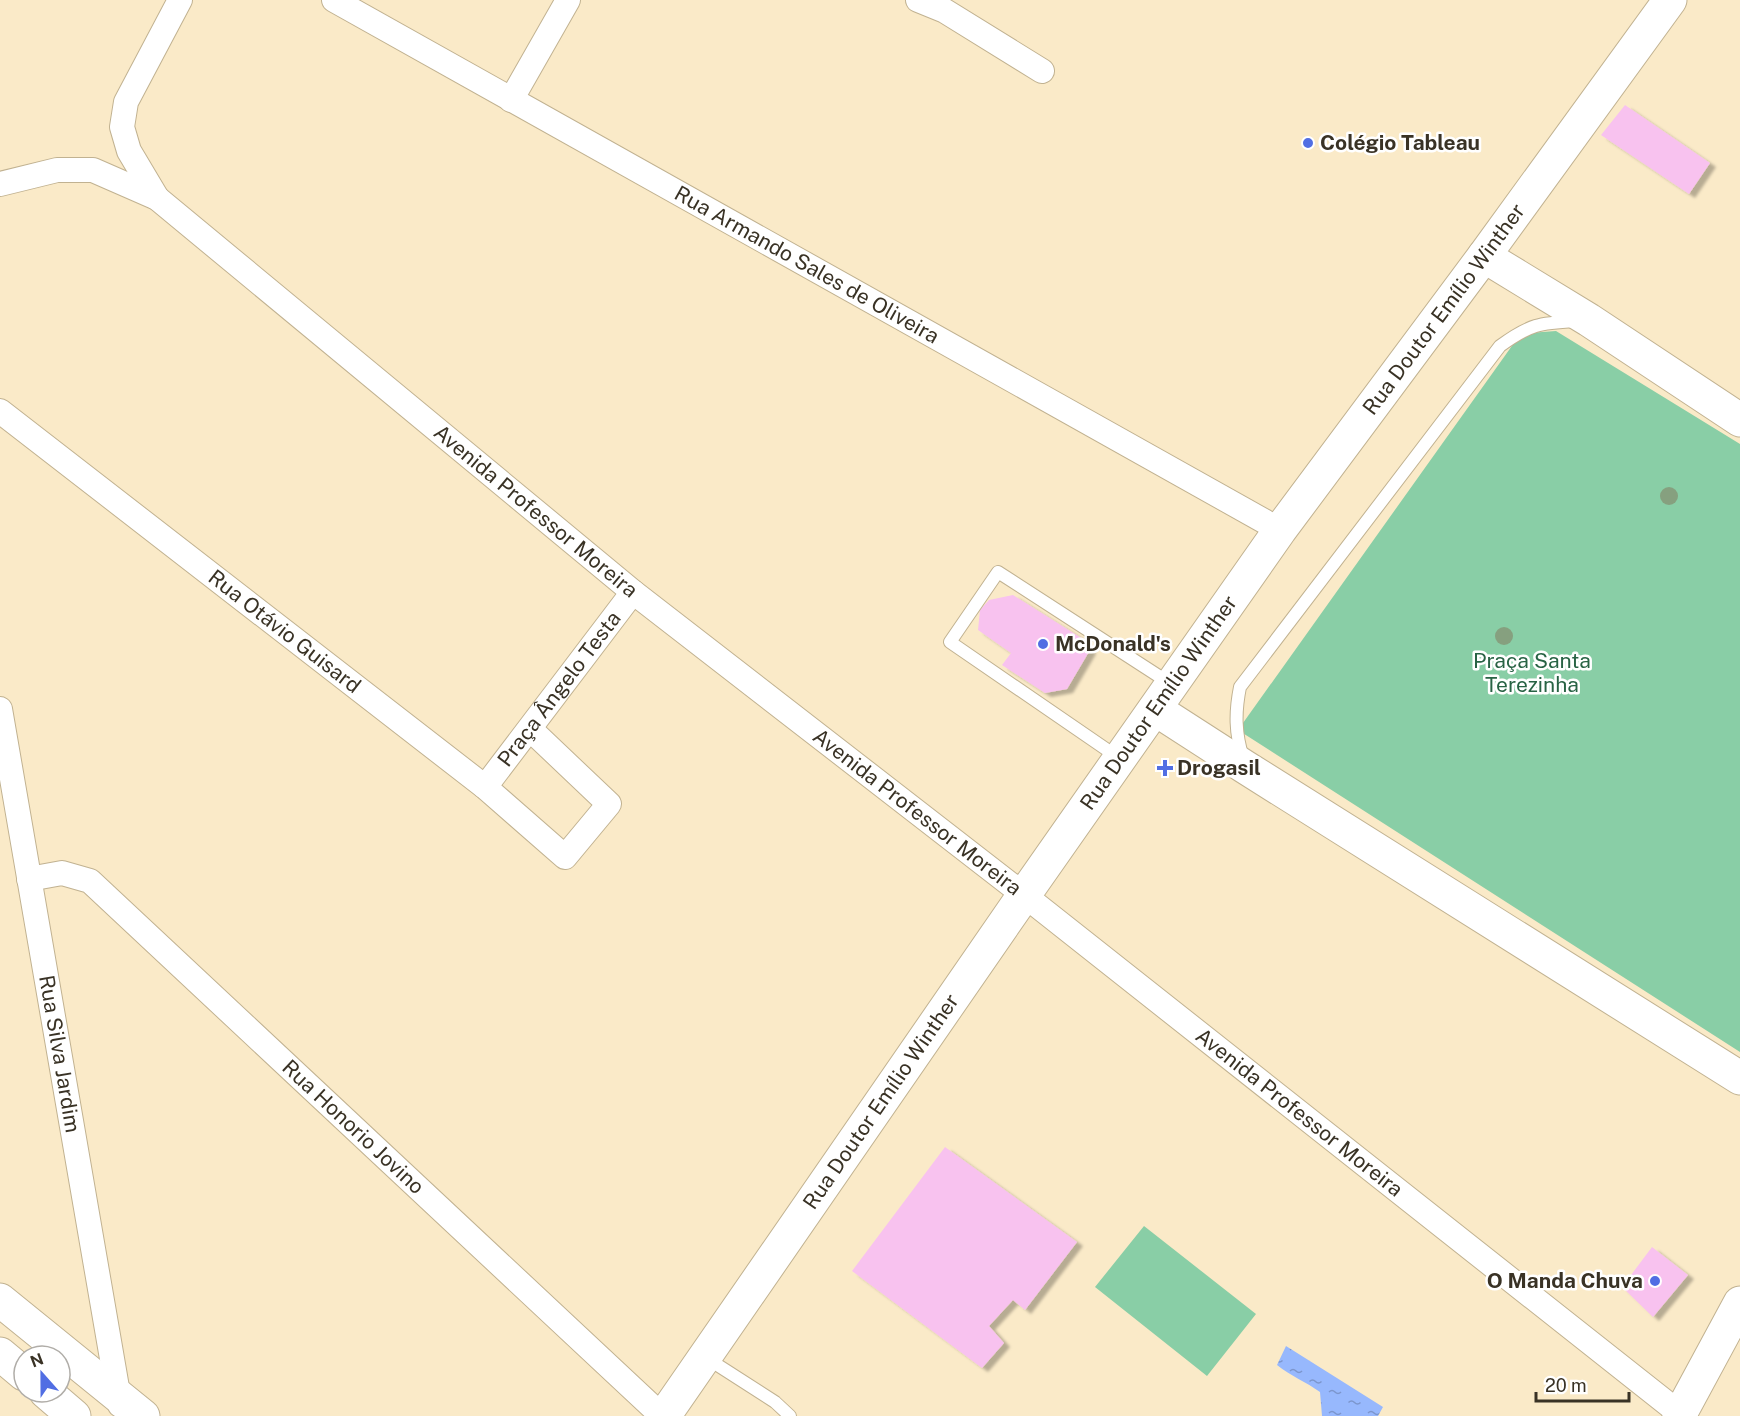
<svg xmlns="http://www.w3.org/2000/svg" width="1740" height="1416" viewBox="0 0 1740 1416" font-family="'Public Sans',sans-serif">
<defs>
<pattern id="water-ripples" width="26" height="14" patternUnits="userSpaceOnUse" patternTransform="scale(1.5)"><rect width="26" height="14" fill="#97b8fd"/><path d="M2 4q2-2 4 0t4 0M15 11q2-2 4 0t4 0" fill="none" stroke="#7c96cd"/></pattern>
<filter id="shadow"><feDropShadow dx="6" dy="4" stdDeviation="1.5" flood-color="#0004"/></filter>
</defs>
<rect width="100%" height="100%" fill="#faeac8"/>
<path fill="#89cea6" d="M1556,331L1740,444V1052L1238,730L1514,343L1529,333Z
M1144,1226L1256,1314L1207,1376L1095,1287Z"/>
<path fill="url(#water-ripples)" d="M1286,1346L1383,1407L1378,1416H1322L1320,1392C1306,1382 1291,1376 1277,1365Z"/>
<path fill="#f8c2ef" filter="url(#shadow)" d="M1625,105L1710,163L1689,194L1601,135Z
M1013,595L1083,639L1090,650L1067,689L1045,693L1002,665L1011,653L978,630L980,610L989,600Z
M945,1147L1077,1242L1025,1310L1013,1300L989,1326L1004,1343L982,1368L852,1271Z
M1652,1247L1688,1275L1653,1317L1622,1287Z"/>
<g fill="none" stroke-linecap="round" stroke-linejoin="round">
<defs>
<path id="service" d="M1119,758L950,642L998,572L1171,684
M1243,758C1235,733 1235,712 1240,687L1500,346C1530,324 1540,323 1575,321
M705,1357L775,1402L790,1416"/>
<g id="minor">
<path id="s1" d="M334,0L1280,530"/>
<path d="M918,0L945,11L1042,71"/>
<path d="M511,100L568,0"/>
<path id="s2" d="M0,184L57,170H93L157,198L633,592L1024,895L1683,1416"/>
<path d="M157,198L129,151L122,127L126,102L180,0"/>
<path id="s3" d="M0,411L485,787L565,857L609,804L530,729"/>
<path id="s4" d="M0,709L120,1405"/>
<path id="s5" d="M485,787L633,592"/>
<path id="s6" d="M29,879L62,873L90,881L662,1416"/>
</g>
<g id="secondary">
<path d="M1484,256L1589,320L1740,420"/>
<path d="M1155,709L1245,767L1740,1078"/>
<path d="M0,1300L143,1416"/>
<path d="M0,1354L24,1374"/>
<path d="M46,1392L74,1416"/>
<path id="s7" d="M664,1416L1024,895L1280,530L1484,256L1670,0"/>
<path d="M1679,1416L1740,1303"/>
</g>
</defs>
<use href="#service" stroke="#c1b291" stroke-width="14"/>
<use href="#minor" stroke="#c1b291" stroke-width="26"/>
<use href="#secondary" stroke="#c1b291" stroke-width="35"/>
<use href="#service" stroke="#fff" stroke-width="12"/>
<use href="#minor" stroke="#fff" stroke-width="24"/>
<use href="#secondary" stroke="#fff" stroke-width="33"/>
</g>
<g fill="#86a07f">
<circle cx="1669" cy="496" r="9"/>
<circle cx="1504" cy="636" r="9"/>
</g>
<g fill="#516ee3" stroke="#fff" stroke-width="2">
<circle cx="1308" cy="143" r="6"/>
<circle cx="1043" cy="644" r="6"/>
<path d="M1162 759h6v6h6v6h-6v6h-6v-6h-6v-6h6z"/>
<circle cx="1655" cy="1281" r="6"/>
</g>
<g text-anchor="middle" stroke-width="5" stroke-linejoin="round" paint-order="stroke">
<g font-size="21" font-weight="bold" fill="#393225" stroke="#fff" text-anchor="start">
<text x="1320" y="150">Colégio Tableau</text>
<text x="1055" y="651">McDonald's</text>
<text x="1177" y="775">Drogasil</text>
<text x="1643" y="1288" text-anchor="end">O Manda Chuva</text>
</g>
<g font-size="21" fill="#393225" stroke="#fff">
<text dy="7" stroke="none"><textPath href="#s1" startOffset="542">Rua Armando Sales de Oliveira</textPath></text>
<text dy="7" stroke="none"><textPath href="#s7" startOffset="1354">Rua Doutor Emílio Winther</textPath></text>
<text dy="7" stroke="none"><textPath href="#s2" startOffset="656">Avenida Professor Moreira</textPath></text>
<text dy="7" stroke="none"><textPath href="#s3" startOffset="360">Rua Otávio Guisard</textPath></text>
<text dy="7" stroke="none"><textPath href="#s5" startOffset="123">Praça Ângelo Testa</textPath></text>
<text dy="7" stroke="none"><textPath href="#s7" startOffset="868">Rua Doutor Emílio Winther</textPath></text>
<text dy="7" stroke="none"><textPath href="#s2" startOffset="1142">Avenida Professor Moreira</textPath></text>
<text dy="7" stroke="none"><textPath href="#s4" startOffset="350">Rua Silva Jardim</textPath></text>
<text dy="7" stroke="none"><textPath href="#s7" startOffset="382">Rua Doutor Emílio Winther</textPath></text>
<text dy="7" stroke="none"><textPath href="#s2" startOffset="1628">Avenida Professor Moreira</textPath></text>
<text dy="7" stroke="none"><textPath href="#s6" startOffset="423">Rua Honorio Jovino</textPath></text>
</g>
<g font-size="21" fill="#286344" stroke="#fff">
<text x="1532" y="668">Praça Santa<tspan x="1532" dy="24">Terezinha</tspan></text>
</g>
</g>
<g transform="translate(42 1374) rotate(339)"><circle r="28" fill="#ffffff" stroke="#b0ada8" stroke-width="1.5"/>
<path d="M0-4.5L10 22L0 15L-10 22Z" fill="#516ee3"/>
<text y="-9" font-size="16" font-weight="bold" text-anchor="middle" fill="#393225">N</text>
</g>
<path d="M1536 1392v9h93v-9" fill="none" stroke="#393225" stroke-width="3"/>
<text x="1545" y="1392" font-size="18" fill="#393225" stroke="#ffffff" stroke-width="4.5" paint-order="stroke">20 m</text>
</svg>
